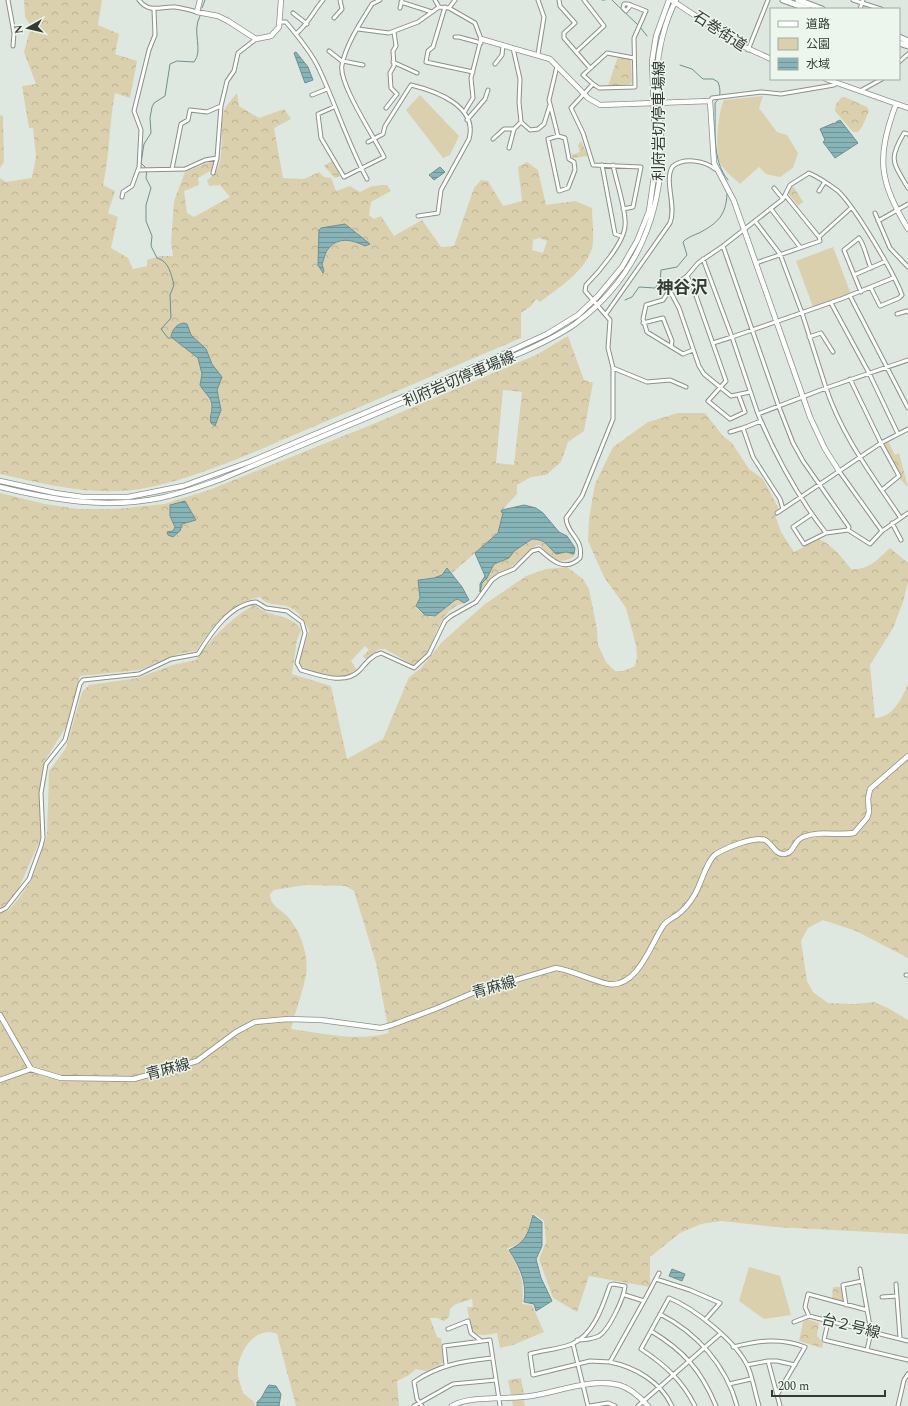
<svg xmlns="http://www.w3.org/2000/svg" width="908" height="1406" viewBox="0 0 908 1406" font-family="Spectral,'Noto Sans JP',serif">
<defs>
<pattern id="forest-crowns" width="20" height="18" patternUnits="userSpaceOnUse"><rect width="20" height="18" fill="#dad0ad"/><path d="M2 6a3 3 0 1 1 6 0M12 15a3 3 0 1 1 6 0" fill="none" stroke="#bcb395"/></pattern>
<pattern id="water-rules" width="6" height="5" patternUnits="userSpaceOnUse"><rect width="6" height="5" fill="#87b4b7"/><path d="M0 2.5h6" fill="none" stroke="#6f9396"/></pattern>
</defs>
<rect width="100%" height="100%" fill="#dfe8e0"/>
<path fill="#dad0ad" d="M420,95L459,136L450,155L443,158L406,110Z
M763,96L759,108L777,132L787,135L798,153L793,168L780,177L766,174L759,167L740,184C734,178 722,169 719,161C715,146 718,112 724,100Z
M833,247L851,294L813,307L796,261Z
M749,1267L780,1276L791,1315L764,1319L739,1301Z"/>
<path fill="url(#forest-crowns)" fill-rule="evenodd" d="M24,0H102L98,25L119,34L115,54L137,61L130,98L115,93C109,123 110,154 103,185L115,191L108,213L118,217L111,248L128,258L133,269L147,266V260L160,256H173L171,243L174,201L185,172L214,160L212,170L198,178L199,185L184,191L187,213L194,217L230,197L220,185L209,186L207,180C229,168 218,132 224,111C226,105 233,98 237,93L239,106L259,118L284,109L291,119L274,128L283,178L304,179L319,172L324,177L331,178L336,191L350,186L360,192L372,186L387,185L391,191L371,202L369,215L374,219L381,216L394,236L422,220L441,247L454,246L474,188L481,180L488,181L503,206L522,201L518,167L527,162L538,170L546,205L575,201L592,208C592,219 594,231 593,242C591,268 558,288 540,302L536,299L531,306L521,313V338C450,368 379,399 308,429C259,450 198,478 146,488C96,497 48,485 0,474V178L6,182L32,178L36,156L33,128H29L22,86L36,84L24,52L31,26L25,17ZM319,230L353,231L366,242L365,246C351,239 336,236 326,252C324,256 324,259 322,264L325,273H322L318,265ZM539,238L547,241L543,253L532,250L533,240ZM184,323L187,324L191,335L198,342L222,377C221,382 217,383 217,389C216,402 225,415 211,423L212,406L206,393L200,385L202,374L198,358L171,337C172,329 177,324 184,323Z
M618,56L631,58L632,82L630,84L608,86Z
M842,97H845L867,107L869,111L862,127L858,132H853L835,111L836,104Z
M0,115L3,116L4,162L0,168Z
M581,141L588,156L573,158L571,155L580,152L578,145Z
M332,161L340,176L335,178L324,166Z
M793,186L803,202L798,206L788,193Z
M568,336L584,380L593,383L584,431L568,442L561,462L546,475L531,477L517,485V494L502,510L503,513L498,533L452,573L447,568L442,575L434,578L418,579L420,598L417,605V609L427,616L433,617L455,600L458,599L464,603C430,613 437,660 413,665L385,649H379L367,660L363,656L369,650L365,646L351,661L357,670C354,671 351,675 348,675C339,678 303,672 299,663L309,631C305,621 299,611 289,607C277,602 270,608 260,597C229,603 213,626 196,651L178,654L139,670L80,676L66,727L44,762L39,793L41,838L17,892L5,907L0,908V493L45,504L78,509H116L164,504L209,490L373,424L536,355ZM503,390L522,392L514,465L496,463ZM187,505L190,511L188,522L181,525L179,533L173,537L168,531H173L175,527L171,517V508Z
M678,413H705L723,436L732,443L749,469L763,479L779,509L774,512L781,532L794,552L819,539C834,546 841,557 851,569C869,570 877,560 890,548L908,563V582L903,602L893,628L870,665L875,718C892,718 903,698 908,683V958L856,931L823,920L808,928L801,941L807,981L813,992L828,1003L854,1004L874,1002L888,1008L908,1020V1234L775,1227L721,1221L701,1224L680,1233L650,1257V1287L589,1276L577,1312L553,1298L539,1259L546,1242L544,1221L533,1213C528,1231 527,1244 507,1248C519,1270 525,1278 522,1304L532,1305L544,1332L513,1345L500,1348L497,1333C468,1339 472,1331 467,1307H473L472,1299L456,1304L450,1309L449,1317L444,1321L437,1318H430L437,1337L441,1338L443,1363L426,1371L416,1369L409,1375L397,1381L399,1406H296L277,1334C256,1326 240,1349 238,1368C237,1376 241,1386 243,1393L254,1402L255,1406H0V913L8,911L19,898L31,881L39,860L47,836L49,771L66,748L82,692L89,685L138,678L172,665L196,660C213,637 229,619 254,605C270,618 291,613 301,630L297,640L292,674L331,686L347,759L383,739L409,677L421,668L442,642L485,604L526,576L546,569L567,567L583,579L589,589L597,629L598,645L606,662L615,671H623L635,666L637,657L636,645L626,608L604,577L588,541L589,519L595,484L613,447L648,422ZM305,885L346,886L354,891L376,963L389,1033C356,1042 323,1033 291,1029C295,1011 303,993 306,975C309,956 301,932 288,917C281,909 270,906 270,894L274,890Z
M888,441L895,455L899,453L908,487L900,479L901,475L883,444Z
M532,539C542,539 547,542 552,551L574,554L575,556C559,566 551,559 540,545H537L510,568L497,573L490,579L481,591L482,583L487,578L494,564L509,558L514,551Z
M833,1287H841L844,1302L832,1299Z
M807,1319L819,1323L817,1335L823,1344L822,1348L799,1341L803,1322Z
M521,1378L524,1394L511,1395L508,1380Z
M524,1400L525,1406H513L512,1401Z"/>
<path fill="url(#water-rules)" stroke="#6f8f90" d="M296,52L308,67L313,80L305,83L294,53Z
M840,120L858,143L835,158L823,142L825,140L820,129L834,123L836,124V122Z
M440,167L445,172L434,180L429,175Z
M345,224L370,244L365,246C351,239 336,236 326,252C324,256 324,260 322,264L324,271L323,273L318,265L319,230L321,228Z
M184,323L187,324L191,335L206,349L212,364L222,377L217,390L221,410L215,426L211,423C209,418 212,413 212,407C212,397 204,393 200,385L202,374L198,358L171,337C172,329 177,324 184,323Z
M185,501L196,520L182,524L180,531L173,537L168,535L167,532L173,531L175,527L170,516V505Z
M524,505L536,508L543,513L559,532L567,536L575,548L574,554L566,552L556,554C547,546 546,539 532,539L514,551L509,558L494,564L487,578L482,583L480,592V584L485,576L475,553L498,533L503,513L501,512L502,510Z
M447,568L462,587L469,600L464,603L458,599L455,600L435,616L425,615L416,606L420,598L418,580L434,578L442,575Z
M533,1215L542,1222V1246L536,1259L541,1278L552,1301L536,1311L534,1304L524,1302C527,1281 520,1268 509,1250C527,1241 528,1233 533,1215Z
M672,1269L685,1274L682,1281L669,1276Z
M269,1385L276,1386L281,1394L279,1406H257V1402C263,1398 264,1391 269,1385Z"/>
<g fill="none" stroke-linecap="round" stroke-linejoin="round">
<path stroke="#6f8f90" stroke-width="1" d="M602,0H605
M612,0L638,25
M202,8L205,0
M640,27L647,36
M680,65L692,69L703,79H713L718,82C721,90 721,97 715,103C716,127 711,160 728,180
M625,300L632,297L639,287L655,288L660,281L661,270L677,267L687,255L683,242L685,240C689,237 694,235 699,233C718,223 726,215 727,194
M171,338H168L161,329L171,318L170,295L174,285C171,274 169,261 157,258L151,246L152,236L146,221V205L151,188L146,178L147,169L141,163L144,144L151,133L150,118L152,107L154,103L165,96L170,64L177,61L194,62C204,50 191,32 200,16"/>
<defs>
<path id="street" d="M8,0L14,33L13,46
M139,0C149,14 161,6 175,7C182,8 190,10 197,12
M435,0L439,7
M559,0L560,6L575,23L564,33V38L590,68
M853,0L881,9
M401,2L432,12
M631,5L626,11L623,8L624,4H628L646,11L634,38L635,87L599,88L593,84L583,75L607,53L634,58
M445,7L433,47L428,51L426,62L473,72
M400,8L402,0
M449,8L455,0
M860,9L863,0
M293,13L307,24
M334,18L342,9L340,0
M281,22H286C296,34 313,55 319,69C336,105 348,144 367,179
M358,29L389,33L418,22L439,7L449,8L475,23L481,39L471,78L473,98L465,111
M296,34C308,24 313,12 323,0
M455,37H459L481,43
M748,50L768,0
M329,51L343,62
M576,52L604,26L584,0
M538,54L544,17L538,0
M343,61L363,65
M393,62L417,73
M899,62L908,54
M495,64L502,55L503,45
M557,66L549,100L558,136
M593,84L571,108L583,133L593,165L641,167L633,207L623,209
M860,91L882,79
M312,95L327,89
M710,101L712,98L761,92L781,94L834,85L837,83
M334,107L318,114L321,138L344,177L384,157C375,138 338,83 342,65C346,44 361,22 372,4L380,0
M386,108L397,94L391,88L390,73L394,66L393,51L396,46L394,32
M467,120L485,99L488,90
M521,122L530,130L538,129L544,124L550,105
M908,134L904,133C888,160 893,162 908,188
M558,136L565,138L569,159L574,162L575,170L568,188L559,191L548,139Z
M493,139L504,129H514
M368,142L383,134L385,126L411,85C436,91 478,106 469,139L441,190L438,213L418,216
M509,148L514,129L521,122L519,102L520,79L513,48
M602,165L615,234L621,236
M172,169L181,124L188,120L190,110L207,112L221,106L227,81L234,71L238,53L256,39
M138,170L185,169L205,160L217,158
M213,173L217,158L221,106
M774,188L783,199
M819,191L824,183
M785,195L819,237L851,208
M122,197L123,192L132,186L139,167L141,130L134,111L149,50L155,35L154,10
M771,209L800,247
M875,213L890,248L908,267
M878,221L908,204
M723,246L779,407L793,443L803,461L849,527L848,530
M703,259L732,337L841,299L893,278
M756,263L820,241L819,237
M854,275L884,262
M687,276L694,290L726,381L708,401L730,419L745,412L739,396
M670,291L679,308L699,366L704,374L731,396L750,392
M861,292L844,250L859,238C865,246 866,257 871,268
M850,296L908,408
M831,303L869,373L898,434
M606,314L670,223C677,206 663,179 673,166C685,157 705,161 715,169
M897,314L907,311L908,312
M643,323L663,318L672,341L671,347
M809,337L821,333L833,352
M713,343L732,337L758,414L826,388L802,313L780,254L755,221
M693,350L683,354L647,332L643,319L646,305L663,300L671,288L687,276L698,263L723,246L783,199L790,185L809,173C818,177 830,185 838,191C855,207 894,273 902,295L899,298L880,306L871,288
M613,368L647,382L670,380L686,387
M850,379L881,443L899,476L882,490
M758,414C776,457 797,496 826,533L848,530L870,544L882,531L908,513
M743,428L761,421
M730,432L743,428L753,457L780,499L783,509
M839,471L882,531
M777,513L881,443L908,429
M812,514L793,527L804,544L826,533
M900,517C872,475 842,436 826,388L908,360
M892,523L901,540
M0,911L6,908L29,879L41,846L43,838L41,793L46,764L65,740L80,684L83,680L139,674L171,659L198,654C211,633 230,604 256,602L266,608L287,611L302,622L305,633L297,663L301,670C319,675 345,686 360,670C366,663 372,655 381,653L414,668L429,654L445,621L451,616L476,602L492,580L499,575L514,569L532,551L539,549C551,560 565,573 580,558C584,538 567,535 566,518L582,496L613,419V368L608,348L610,320L585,291L586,285C598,273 624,243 625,226C627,212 616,181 613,165
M906,975H908
M860,1269L871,1332L867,1350
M656,1279L690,1290L720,1303L705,1320
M896,1284L900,1338
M625,1295L644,1301L659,1273
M882,1297L897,1296
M846,1305L843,1285L862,1281
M660,1314C697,1333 726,1365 737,1406
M809,1316L805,1307L808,1294L867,1310
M794,1322L809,1316L908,1341
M828,1322L824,1340L908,1360
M448,1329L468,1321L471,1333L480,1340
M651,1331C684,1351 701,1370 716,1406
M577,1340C585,1340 592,1339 599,1336C609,1330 624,1298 625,1286L613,1284L610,1285C603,1305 594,1335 572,1344C560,1349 544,1350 530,1354L533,1375L590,1361L610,1362L644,1301
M573,1344L588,1406
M733,1347C758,1341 780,1337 805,1347L777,1395
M768,1361H777L795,1365
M610,1362C635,1367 661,1382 672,1406
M446,1365L444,1346L490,1340L500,1406
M747,1365L768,1361L780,1406
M729,1384L751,1379
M414,1406L453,1384L496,1380
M422,1406L417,1399L414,1382C438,1365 463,1361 492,1358
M590,1406L608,1403L615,1406
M638,1406L720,1334
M695,1406C682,1380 665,1365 641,1349L669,1298C694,1308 737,1342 748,1367C753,1379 755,1393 759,1406
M898,1406L904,1380L908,1374"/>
<path id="secondary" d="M200,0L197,12L218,16L228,21L256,39L271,36L279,27L281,0
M673,1L738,44L771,59
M481,39L550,59L588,98L600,105L710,101L714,163L734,201L810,417L825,449L839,471
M826,79L908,108
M896,104C876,159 879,180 908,229
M0,481L55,493L83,497H128L183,486L249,462L497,357L547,334L578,315L598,296L622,267L637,241L649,211L656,163L652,61L656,36L669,0
M0,487C53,500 106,509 160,498C180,494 199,487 219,480L525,351C542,343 560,335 575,324C637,278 664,212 661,137C661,115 656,94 657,73C658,49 665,21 676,0
M0,1015L31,1069L61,1078L134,1079L197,1061L236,1032L255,1022L288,1019L321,1020L381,1028L392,1025L435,1009L475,992L556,968C574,971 590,980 608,984C637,989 651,944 663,926C666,921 673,918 677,915C684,910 691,901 695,894C701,884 707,860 716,854C726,848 754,836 765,840C772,843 775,855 784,854C794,854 793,841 803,837C820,830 837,836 854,833L867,818L869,812L868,799L870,789L908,756
M0,1080L31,1069
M452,1406C470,1395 509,1400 531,1396C558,1392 591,1378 619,1385C630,1388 640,1397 648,1406"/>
<path id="primary" d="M783,0L808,9
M798,0L822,9
M899,37L908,41
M899,43L908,46"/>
</defs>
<use href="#street" stroke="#899189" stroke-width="5"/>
<use href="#secondary" stroke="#899189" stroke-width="6"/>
<use href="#primary" stroke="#899189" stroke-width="7"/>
<use href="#street" stroke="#fff" stroke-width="3"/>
<use href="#secondary" stroke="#fff" stroke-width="4.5"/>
<use href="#primary" stroke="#fff" stroke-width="5"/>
</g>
<g text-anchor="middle" stroke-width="3" stroke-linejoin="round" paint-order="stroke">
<g font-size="15" fill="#363a36" stroke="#ecf6ed">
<text transform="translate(720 31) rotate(33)" y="5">石巻街道</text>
<text transform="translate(659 121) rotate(-90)" y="5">利府岩切停車場線</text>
<text transform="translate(459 379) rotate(-23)" y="5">利府岩切停車場線</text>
<text transform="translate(494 987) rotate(-16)" y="5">青麻線</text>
<text transform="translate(168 1069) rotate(-15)" y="5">青麻線</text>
<text transform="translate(851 1326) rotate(14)" y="5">台２号線</text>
</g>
<g font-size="17" font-weight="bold" fill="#363a36" stroke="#ecf6ed">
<text x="682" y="293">神谷沢</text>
</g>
</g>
<rect x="770" y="8" width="130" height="72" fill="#ecf6ed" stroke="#a3aba4"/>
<rect x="778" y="21" width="20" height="6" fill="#ffffff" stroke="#a3aba4"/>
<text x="806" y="28" font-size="12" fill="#363a36">道路</text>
<rect x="778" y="38" width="20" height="12" fill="#dad0ad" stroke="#a3aba4"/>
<text x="806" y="48" font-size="12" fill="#363a36">公園</text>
<rect x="778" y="58" width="20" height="12" fill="url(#water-rules)" stroke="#a3aba4"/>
<text x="806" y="68" font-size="12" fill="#363a36">水域</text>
<g transform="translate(28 28) rotate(262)" stroke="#ecf6ed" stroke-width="3" paint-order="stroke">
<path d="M0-3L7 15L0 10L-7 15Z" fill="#363a36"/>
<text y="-6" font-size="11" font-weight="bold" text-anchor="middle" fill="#363a36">N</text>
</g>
<path d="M772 1390v6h113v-6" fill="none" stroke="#363a36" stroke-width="2"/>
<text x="778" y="1390" font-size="12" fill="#363a36" stroke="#ecf6ed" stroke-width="3" paint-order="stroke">200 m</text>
</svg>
